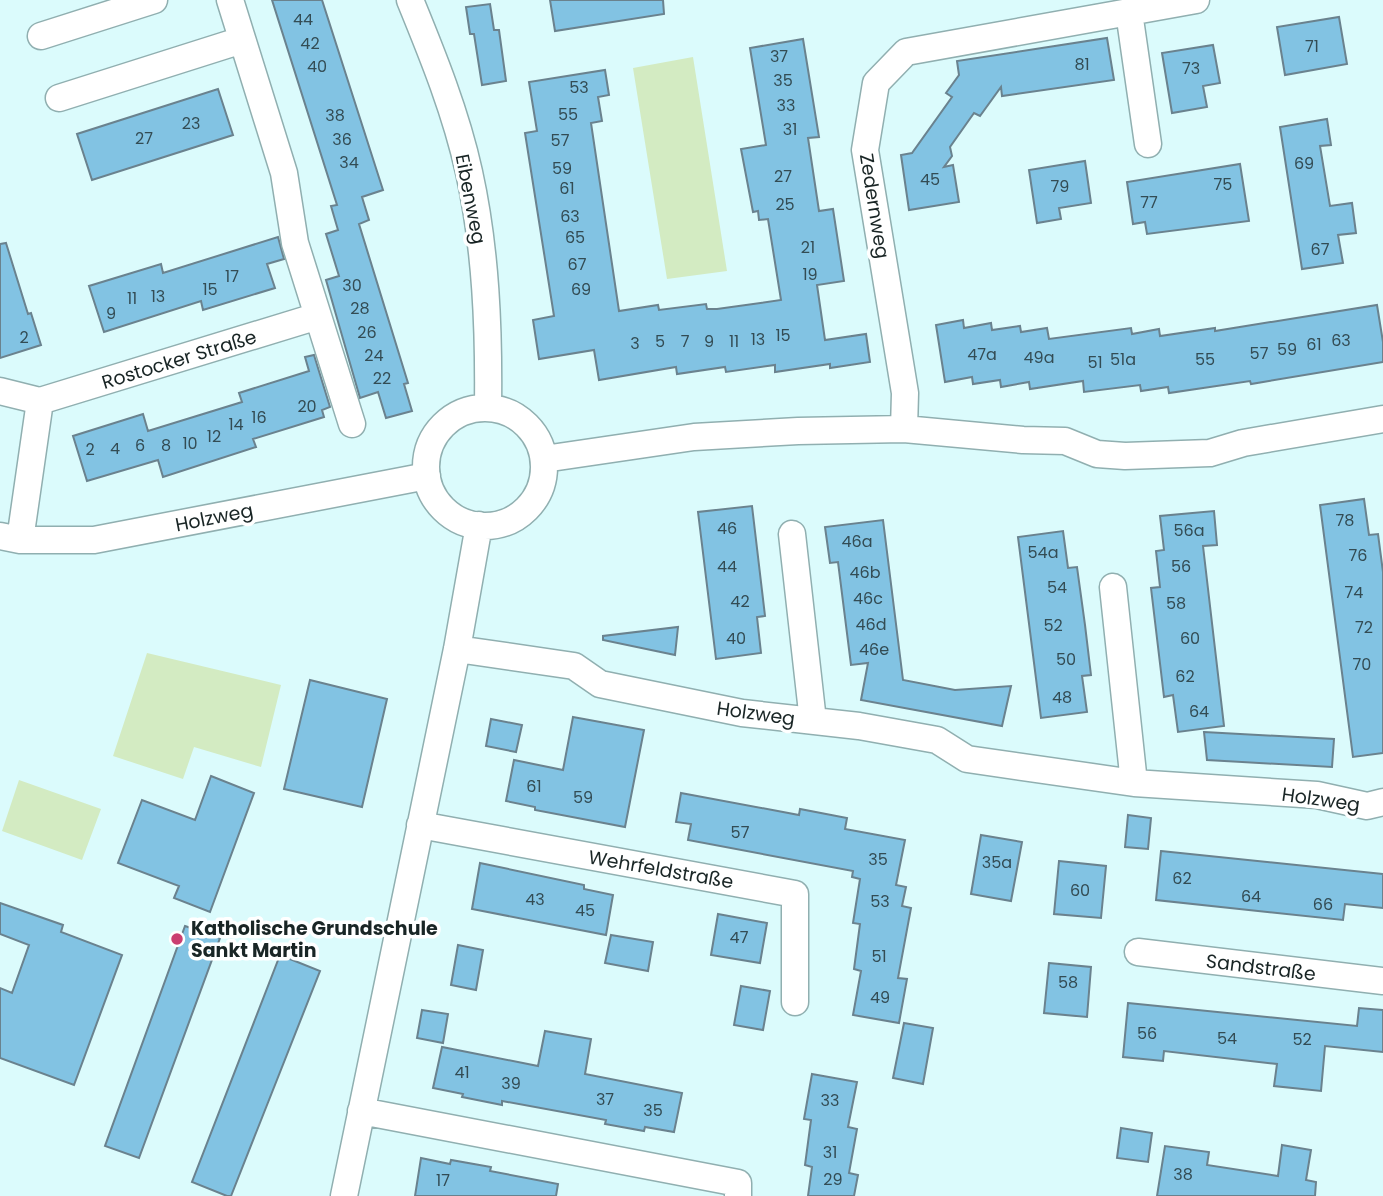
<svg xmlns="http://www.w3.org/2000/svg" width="1383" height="1196" viewBox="0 0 1383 1196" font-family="Poppins,sans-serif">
<rect width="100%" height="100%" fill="#dbfbfc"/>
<path fill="#d3ebc2" d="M693,57L727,271L667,279L633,68Z
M147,653L281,685L261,767L194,747L183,779L113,756Z
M19,780L101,809L82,860L2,831Z"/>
<path fill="#82c3e3" stroke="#6a828e" stroke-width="2" d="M272,0H322L383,190L362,197L369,220L359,224L408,383L404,384L412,411L386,418L378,392L360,398L326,280L339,276L326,234L338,230L331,206L337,205Z
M550,0H663L664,14L555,31Z
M490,4L494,30H499L506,81L482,85L474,34H470L466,7Z
M1339,17L1347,64L1285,75L1277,27Z
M1107,38L1114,80L1002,96L1001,87L980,116L974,113L950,147L952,156L944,167L953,165L959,202L909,210L901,155L912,153L952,97L946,93L959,75L957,61Z
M803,39L819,137L808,138L819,211L833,209L844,281L817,285L825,340L866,334L870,362L830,368V364L775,372V365L726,372L725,367L677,374L676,367L599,380L594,350L539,359L533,320L554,316L525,133L537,131L529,82L605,70L609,95L598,97L602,121L591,123L619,311L658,305L659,310L706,304L707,309H717L781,300L768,219L759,220L758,211L753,212L741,149L766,145L750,48Z
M1213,45L1220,83L1203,86L1207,107L1172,113L1162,53Z
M218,89L233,135L92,180L77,134Z
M1327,119L1331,145L1320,146L1330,206L1352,203L1356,233L1338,235L1343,263L1302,269L1280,127Z
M1085,161L1091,203L1059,208L1061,219L1037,223L1029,170Z
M1240,164L1249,221L1147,234L1145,222L1133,224L1127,182Z
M278,237L284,259L267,264L275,288L203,310L201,301L104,332L89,286L161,264L163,273Z
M6,243L28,314L31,313L41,345L0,358V244Z
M1377,305L1383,342V362L1251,384L1250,381L1169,393L1168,387L1141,391L1140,385L1084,392L1083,381L1030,389L1029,382L1001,387L1000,380L973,384L972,377L945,382L936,325L963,320L964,328L991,323L992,330L1020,326L1021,332L1047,328L1049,339L1131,328L1132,334L1159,329L1160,336L1215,328V331Z
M314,355L330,407L322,410L324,417L253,439L256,447L163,477L158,460L87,481L73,436L143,414L148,431L242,402L239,393L309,371L305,357Z
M1364,499L1369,535L1378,534L1383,572V753L1353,757L1320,505Z
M752,506L765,616L757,617L761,653L716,659L698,512Z
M1214,511L1217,545L1203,546L1224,726L1178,732L1173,695L1164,697L1151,588L1160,587L1156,551L1164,550L1160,516Z
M883,520L903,680L955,690L1011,686L1002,726L861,700L868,663L851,665L838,562L830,563L825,527Z
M1063,531L1068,568L1077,567L1085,625L1091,675L1082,676L1087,712L1041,718L1018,537Z
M678,627L675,655L603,640V636Z
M310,680L387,699L362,807L284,789Z
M573,717L644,730L625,827L535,810V807L506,801L514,760L563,770Z
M491,719L522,725L516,752L486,746Z
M1204,732L1334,739L1332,767L1207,760Z
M211,776L254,793L210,912L174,898L179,886L118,863L142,800L195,820Z
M681,793L799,815L800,809L847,818L845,829L905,840L896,885L906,887L902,906L911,908L898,978L907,979L899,1023L853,1015L861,971L854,969L860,924L853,923L860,879L852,877L853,871L688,840L691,824L676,822Z
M1128,815L1151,818L1148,849L1125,847Z
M981,835L1022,842L1011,901L971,894Z
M1161,851L1383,874V908L1345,904L1343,920L1156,900Z
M1059,861L1106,866L1101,918L1054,914Z
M480,863L584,885V889L613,895L606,935L472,909Z
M0,903L63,925L61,932L122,955L74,1085L0,1058V988L12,993L29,945L0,934Z
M718,914L767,923L760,963L711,955Z
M185,926L220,938L139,1158L105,1146Z
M611,935L653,942L648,971L605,963Z
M458,945L483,950L476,990L451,985Z
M280,955L320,971L231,1196H227L192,1182Z
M1049,963L1091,967L1087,1017L1044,1013Z
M741,986L770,991L763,1030L734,1025Z
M1128,1003L1357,1026L1359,1008L1383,1010V1052L1325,1046L1321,1091L1274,1086L1277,1064L1164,1051L1163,1061L1123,1057Z
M422,1010L448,1014L443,1043L417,1038Z
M904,1023L933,1028L923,1084L893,1078Z
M545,1031L591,1039L585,1074L682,1093L674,1132L645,1127L644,1131L605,1124L606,1120L502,1101V1105L462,1097L463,1094L433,1088L442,1047L538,1066Z
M812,1074L857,1082L848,1127L857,1129L849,1173L858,1175L854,1196H808L812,1167L805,1165L811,1120L804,1119Z
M1121,1128L1152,1133L1148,1162L1117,1158Z
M1282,1145L1311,1150L1306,1180L1316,1182L1315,1196H1157L1165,1146L1209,1152L1207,1165L1278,1176Z
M421,1158L450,1164L451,1160L491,1167L490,1171L558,1184L556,1196H415Z"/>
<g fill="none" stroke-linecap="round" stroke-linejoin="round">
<defs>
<path id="minor" d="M230,0L284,173L295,243L352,424
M410,0C433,56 456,113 469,172C486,249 489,329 488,407
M1129,12L1148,144
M41,36L154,0
M59,98L242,40
M0,391L40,401L20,540
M40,401L318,316
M426 467a59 59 0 1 1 118 0a59 59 0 1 1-118 0Z
M904,429L905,393L865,150L876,83L906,52L1196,0
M544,459L694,437L798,431L904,429L1023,440L1065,441L1097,454L1125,456L1210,453L1243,443L1383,419
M792,534L813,721
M0,536L20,540H94L427,476
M1113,587L1134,783
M457,649L574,666L600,684L742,713L859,726L937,740L967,759L1134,783L1317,795L1367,806L1383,802
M420,825L795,894V1002
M1138,952L1383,981
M361,1111L738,1183V1196
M344,1196L457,649L479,525"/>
</defs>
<use href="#minor" stroke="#90afb0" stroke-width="29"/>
<use href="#minor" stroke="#fff" stroke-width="26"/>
</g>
<circle fill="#ca3e71" stroke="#fff" stroke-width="2.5" cx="177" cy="939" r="7"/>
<g text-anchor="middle" stroke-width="7" stroke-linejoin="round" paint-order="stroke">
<g font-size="16" fill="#334c54">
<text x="303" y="25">44</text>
<text x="310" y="49">42</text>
<text x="1312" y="52">71</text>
<text x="779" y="62">37</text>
<text x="1082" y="70">81</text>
<text x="317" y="72">40</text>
<text x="1191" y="74">73</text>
<text x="783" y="86">35</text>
<text x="579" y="93">53</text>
<text x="786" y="111">33</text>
<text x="568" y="120">55</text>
<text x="335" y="121">38</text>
<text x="191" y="129">23</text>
<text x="790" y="135">31</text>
<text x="144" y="144">27</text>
<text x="342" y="145">36</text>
<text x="560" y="146">57</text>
<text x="349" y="168">34</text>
<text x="1304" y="169">69</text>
<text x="562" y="174">59</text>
<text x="783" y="182">27</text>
<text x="930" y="185">45</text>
<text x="1223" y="190">75</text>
<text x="1060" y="192">79</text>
<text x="567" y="194">61</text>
<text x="1149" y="208">77</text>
<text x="785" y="210">25</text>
<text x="570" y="222">63</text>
<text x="575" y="243">65</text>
<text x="808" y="253">21</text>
<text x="1320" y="255">67</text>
<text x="577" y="270">67</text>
<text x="810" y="280">19</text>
<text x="232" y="282">17</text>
<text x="352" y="291">30</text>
<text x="210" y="295">15</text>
<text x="581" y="295">69</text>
<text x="158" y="302">13</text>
<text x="132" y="304">11</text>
<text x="360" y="314">28</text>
<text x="111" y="319">9</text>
<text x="367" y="338">26</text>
<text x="783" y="341">15</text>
<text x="24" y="343">2</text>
<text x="758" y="345">13</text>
<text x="1341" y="346">63</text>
<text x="660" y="347">5</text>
<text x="685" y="347">7</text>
<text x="709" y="347">9</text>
<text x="734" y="347">11</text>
<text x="635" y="349">3</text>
<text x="1314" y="350">61</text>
<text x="1287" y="355">59</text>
<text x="1259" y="359">57</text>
<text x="982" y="360">47a</text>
<text x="374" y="361">24</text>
<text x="1039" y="363">49a</text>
<text x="1123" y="365">51a</text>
<text x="1205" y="365">55</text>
<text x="1095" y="368">51</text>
<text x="382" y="384">22</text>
<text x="307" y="412">20</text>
<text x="259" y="423">16</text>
<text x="236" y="430">14</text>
<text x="214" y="442">12</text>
<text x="190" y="449">10</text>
<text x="140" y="451">6</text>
<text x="166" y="451">8</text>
<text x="115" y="454">4</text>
<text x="90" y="455">2</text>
<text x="1345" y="526">78</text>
<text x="727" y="534">46</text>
<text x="1189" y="536">56a</text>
<text x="857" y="547">46a</text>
<text x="1043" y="558">54a</text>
<text x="1358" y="561">76</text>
<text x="727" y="572">44</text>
<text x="1181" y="572">56</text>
<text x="865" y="578">46b</text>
<text x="1057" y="593">54</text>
<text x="1354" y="598">74</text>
<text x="868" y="604">46c</text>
<text x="740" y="607">42</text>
<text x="1176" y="609">58</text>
<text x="871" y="630">46d</text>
<text x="1053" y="631">52</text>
<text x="1364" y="633">72</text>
<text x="736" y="644">40</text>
<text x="1190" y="644">60</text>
<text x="874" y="655">46e</text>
<text x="1066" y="665">50</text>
<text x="1362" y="670">70</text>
<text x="1185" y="682">62</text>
<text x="1062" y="703">48</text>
<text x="1199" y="717">64</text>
<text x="534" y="792">61</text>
<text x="583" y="803">59</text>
<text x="740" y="838">57</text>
<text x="878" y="865">35</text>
<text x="997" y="868">35a</text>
<text x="1182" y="884">62</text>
<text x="1080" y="896">60</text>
<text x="1251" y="902">64</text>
<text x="535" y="905">43</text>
<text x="880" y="907">53</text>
<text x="1323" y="910">66</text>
<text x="585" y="916">45</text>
<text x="739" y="943">47</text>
<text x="879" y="962">51</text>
<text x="1068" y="988">58</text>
<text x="880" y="1003">49</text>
<text x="1147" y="1039">56</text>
<text x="1227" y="1044">54</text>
<text x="1302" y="1045">52</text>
<text x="462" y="1078">41</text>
<text x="511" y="1089">39</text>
<text x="605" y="1105">37</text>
<text x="830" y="1106">33</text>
<text x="653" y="1116">35</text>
<text x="830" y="1158">31</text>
<text x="1183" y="1180">38</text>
<text x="833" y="1185">29</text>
<text x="443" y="1186">17</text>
</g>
<g font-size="19" fill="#192525" stroke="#fff">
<text transform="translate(471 199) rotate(79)" y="7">Eibenweg</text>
<text transform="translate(875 206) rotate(81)" y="7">Zedernweg</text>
<text transform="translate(179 359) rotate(-17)" y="7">Rostocker Straße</text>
<text transform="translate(214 517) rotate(-11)" y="7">Holzweg</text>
<text transform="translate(756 713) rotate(8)" y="7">Holzweg</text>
<text transform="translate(1321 799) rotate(8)" y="7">Holzweg</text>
<text transform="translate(661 869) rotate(10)" y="7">Wehrfeldstraße</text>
<text transform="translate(1261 967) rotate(7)" y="7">Sandstraße</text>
</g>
<g font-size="19" font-weight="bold" fill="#192525" stroke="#fff" text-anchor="start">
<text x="191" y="935">Katholische Grundschule<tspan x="191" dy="22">Sankt Martin</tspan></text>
</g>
</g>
</svg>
